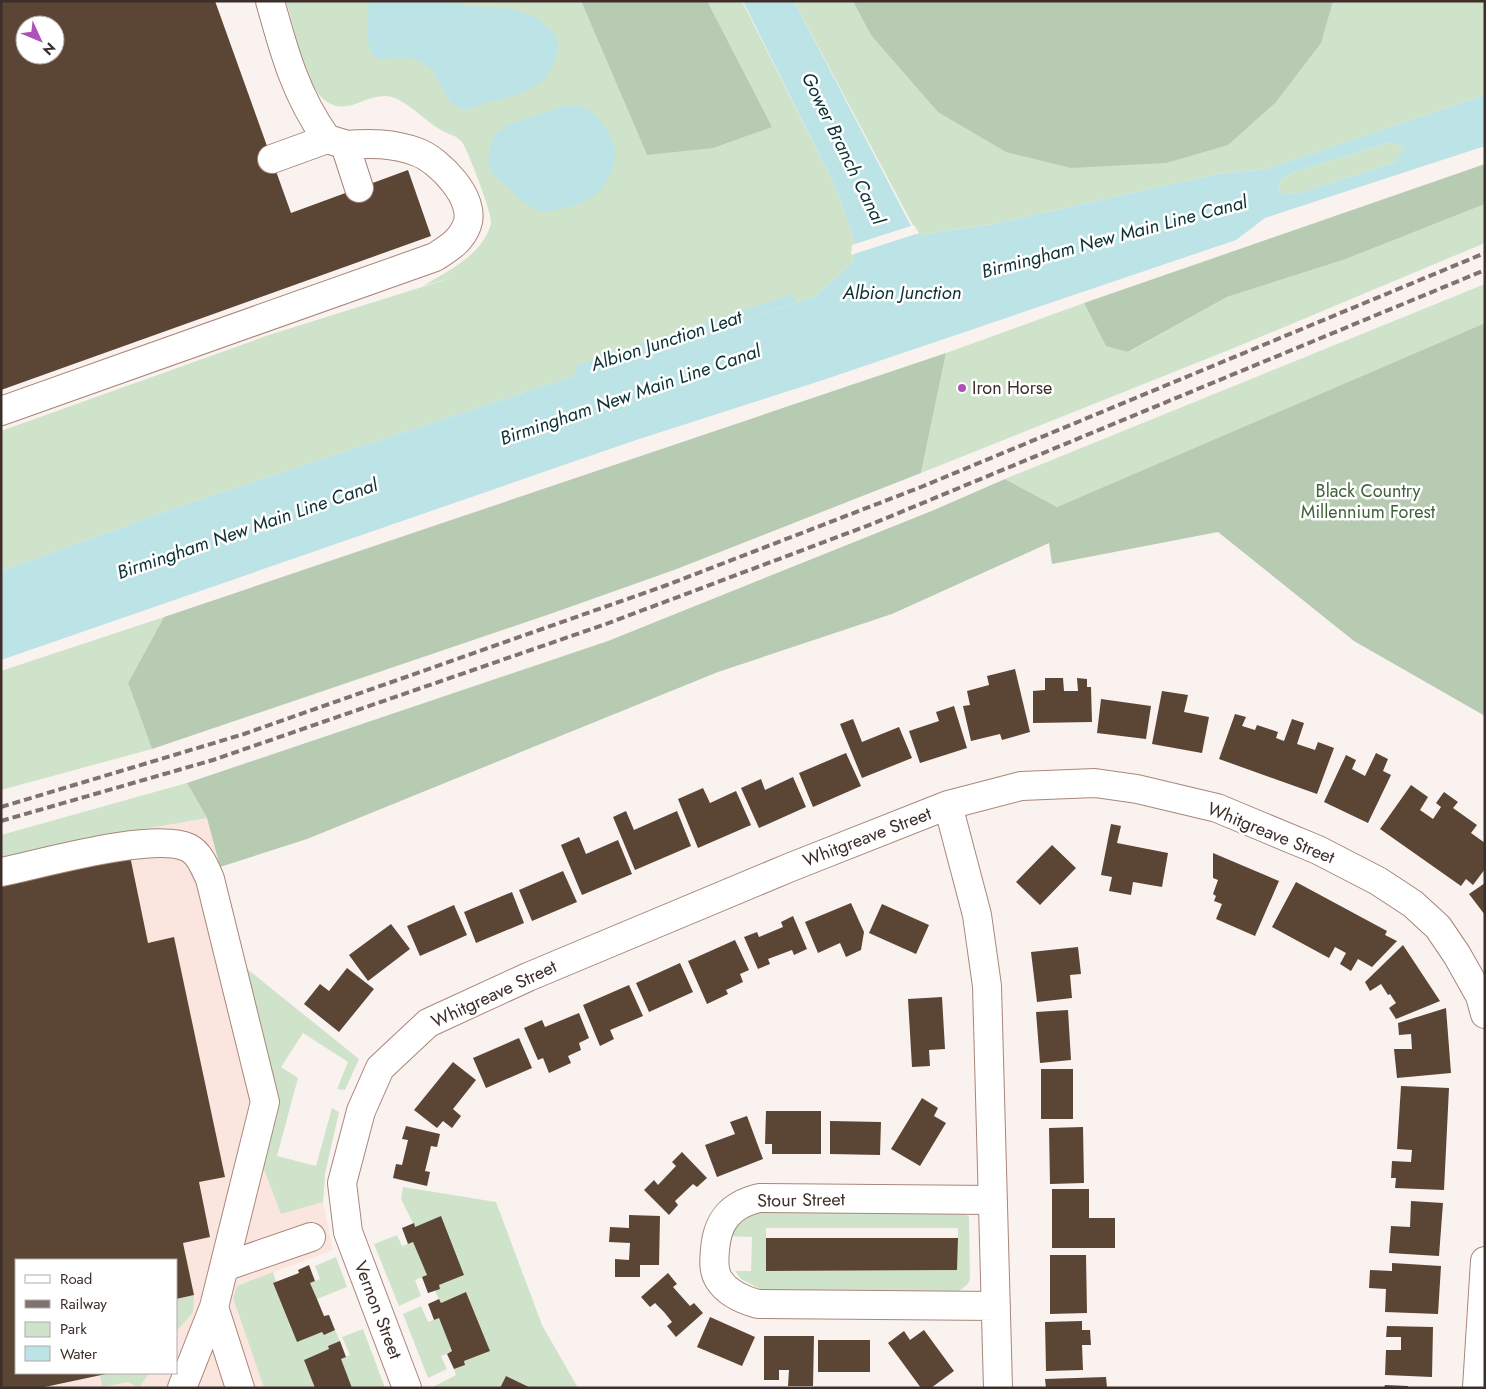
<svg xmlns="http://www.w3.org/2000/svg" width="1486" height="1389" viewBox="0 0 1486 1389" font-family="Jost,sans-serif">
<rect width="100%" height="100%" fill="#faf2ef"/>
<path fill="#fae6df" fill-rule="evenodd" d="M207,818L280,1099L262,1164L325,1174L323,1202L333,1250L237,1286L233,1298L264,1388H1V858L77,841ZM16,1260H176V1373H16Z"/>
<path fill="#cfe3cb" fill-rule="evenodd" d="M286,1H581L647,155L705,1H742L836,189L855,241L854,261L816,296L187,504L1,571V431L269,335L457,276L423,286C448,271 484,254 491,223C493,216 468,150 462,142C456,135 450,135 443,131C426,123 404,96 385,96C363,96 348,115 327,102C305,88 294,26 286,1Z
M794,1H1485V95L1266,169L1217,174L994,224L918,235Z
M1391,142L1405,148L1395,161L1389,164L1296,194L1283,193L1277,189L1282,179L1294,172Z
M1485,204V243L1234,348L921,473L946,353L1084,303L1106,345L1129,352L1227,297L1346,259Z
M1485,284V323L1057,507L1005,479Z
M164,617L128,683L152,749L1,790V671Z
M187,783L207,818L77,841L1,858V835Z
M238,937L246,968L359,1059L345,1090L337,1089L348,1062L303,1033L281,1067L298,1078L277,1156L316,1166L332,1108L339,1112L325,1174L323,1202L281,1214L262,1164Z
M403,1187L496,1202L542,1325L578,1388H531L506,1376L500,1388H431L456,1375L454,1369L465,1365L464,1361L490,1351L466,1292L441,1303L435,1291L439,1285L464,1275L441,1217L415,1227L401,1199Z
M755,1209L962,1210L969,1217L970,1279L968,1284L959,1291L762,1290L741,1279L735,1271H751L752,1237L724,1236ZM766,1228H958L957,1270L766,1271Z
M397,1235L402,1246L413,1242L427,1275L415,1280L421,1296L399,1306L374,1244Z
M336,1257L347,1287L317,1299L310,1283L320,1279L315,1266Z
M273,1272L276,1282L273,1284L297,1342L322,1332L324,1335L335,1330L340,1341L328,1346L329,1349L304,1360L315,1388H264L233,1298L237,1286Z
M194,1295L193,1312L176,1332V1299Z
M421,1306L428,1322L439,1318L452,1351L441,1356L447,1369L428,1378L403,1314Z
M363,1329L385,1388H352L341,1359L350,1355L342,1337Z
M110,1373H149L139,1388L128,1382L102,1387L100,1375Z"/>
<path fill="#b7cbb3" d="M581,1H707L772,127L713,148L647,155Z
M853,1H1333L1321,43L1276,102L1228,145L1166,163L1071,168L1006,152L938,112L871,35Z
M1485,164V204L1346,259L1227,297L1128,352L1106,346L1084,303Z
M1485,323V716L1354,641L1218,532L1052,564L1049,543L892,614L718,672L307,839L220,867L207,818L187,783L608,641L934,510L1005,479L1057,507Z
M946,353L921,473L674,570L550,614L152,749L128,683L164,617Z"/>
<path fill="#bce3e5" fill-rule="evenodd" d="M370,1H453L467,6L512,9L536,17L558,37C558,87 528,92 488,102C480,103 470,111 462,109C449,105 444,90 438,80C426,58 404,53 382,60L372,55C366,38 365,19 370,1Z
M743,1H794L910,224L918,235L994,224L1217,174L1266,169L1485,95V146L1265,218L1236,240L817,382L636,440L1,660V571L187,504L816,296L854,261L855,241L836,189ZM1391,142L1405,148L1395,161L1389,164L1296,194L1283,193L1277,189L1282,179L1294,172Z
M564,106C570,106 578,105 583,107C598,112 617,141 615,156C614,167 610,179 602,188C587,206 561,210 539,212L520,199L490,171L488,160L490,148L495,135L507,125Z"/>
<path fill="#faf2ef" d="M914,225L919,233L851,255L852,245Z"/>
<g fill="none" stroke-linecap="round" stroke-linejoin="round">
<path stroke="#bce3e5" stroke-width="9" d="M585,383L580,369L791,299"/>
</g>
<path fill="#5b4535" fill-rule="evenodd" d="M1,1H215L291,213L408,170L431,236L1,390ZM25,25H55V55H25Z
M1015,669L1030,732L1002,740L1000,734L971,741L963,706L970,705L967,691L989,685L987,676Z
M1045,678H1063L1064,691H1078L1077,678L1087,679V687H1091L1092,722L1033,723V691L1045,690Z
M1162,691L1188,695L1184,712L1209,717L1202,753L1152,744Z
M1101,699L1151,706L1146,739L1097,733Z
M954,706L967,748L920,763L909,731L939,721L936,712Z
M1235,714L1246,717L1242,726L1255,730L1257,725L1278,732L1276,738L1284,741L1292,719L1304,723L1297,744L1315,750L1318,742L1334,748L1317,794L1219,759Z
M853,719L862,742L899,727L912,758L862,778L840,724Z
M846,753L861,786L813,807L799,773Z
M1376,753L1388,759L1383,771L1391,775L1368,823L1324,802L1346,755L1356,760L1352,769L1365,776Z
M793,777L806,807L759,828L741,788L761,779L765,790Z
M1411,785L1428,797L1420,810L1433,819L1441,807L1436,803L1444,792L1458,802L1453,808L1477,825L1471,833L1485,843V869L1473,885L1466,879L1461,886L1380,829Z
M703,788L710,803L736,791L751,825L698,848L678,799Z
M626,811L634,830L677,811L691,846L635,870L613,817Z
M1111,824L1121,826L1117,843L1168,853L1162,887L1133,882L1131,895L1109,891L1112,877L1101,875Z
M579,837L586,854L618,840L632,874L582,895L561,845Z
M1052,845L1076,868L1040,905L1016,882Z
M1213,853L1279,881L1255,936L1216,919L1222,904L1214,901L1216,896L1213,894L1218,880L1213,878Z
M130,856L148,943L174,937L225,1177L199,1182L210,1237L183,1243L194,1295L176,1299V1260H16V1373L106,1374L40,1388H1V883Z
M563,871L577,902L532,921L519,890Z
M1296,882L1387,931L1385,935L1397,941L1372,967L1358,959L1351,971L1340,964L1346,953L1335,947L1329,958L1272,927Z
M1485,883V915L1469,894Z
M512,892L524,923L476,943L464,912Z
M851,903L864,932L861,950L846,957L840,943L818,953L805,922Z
M882,904L929,925L916,954L869,933Z
M454,905L467,935L420,956L407,926Z
M793,916L807,949L794,955L792,950L768,959L770,964L758,969L744,937L757,932L759,937L783,927L781,922Z
M391,924L410,949L368,981L349,955Z
M735,940L749,970L740,974L743,982L726,990L728,994L707,1004L688,961Z
M1403,945L1440,1001L1396,1019L1389,1008L1396,1003L1390,994L1388,995L1381,984L1370,991L1365,982Z
M1078,947L1081,974L1070,975L1072,998L1037,1002L1031,952Z
M680,963L693,992L649,1012L636,983Z
M347,968L374,989L339,1032L304,1004L320,984L329,991Z
M629,985L643,1016L610,1030L614,1039L600,1046L583,1005Z
M942,997L945,1049L929,1050L930,1066L912,1067L908,999Z
M1446,1008L1451,1073L1397,1078L1394,1049H1412L1411,1034L1399,1035L1398,1023Z
M1068,1010L1071,1060L1040,1063L1036,1012Z
M579,1013L589,1038L579,1043L581,1050L568,1056L571,1063L549,1073L543,1058L538,1060L524,1028L542,1020L545,1027Z
M519,1038L532,1068L486,1088L473,1058Z
M453,1062L476,1080L453,1109L461,1116L452,1128L443,1121L437,1128L414,1110Z
M1041,1069H1073V1119H1041Z
M1401,1086L1449,1088L1444,1190L1395,1188L1396,1178H1391L1392,1161L1411,1162L1412,1150L1397,1149Z
M922,1098L938,1108L934,1116L946,1123L920,1166L891,1149Z
M766,1111H821V1154H772V1144H765Z
M747,1116L763,1159L717,1177L705,1145L735,1134L730,1122Z
M830,1121L881,1122L880,1155L830,1154Z
M406,1126L440,1134L437,1147L431,1146L428,1159L425,1171L430,1172L427,1186L393,1178L396,1164L402,1165L408,1140L402,1139Z
M1083,1127L1084,1183L1050,1184L1049,1128Z
M682,1152L707,1178L697,1187L693,1184L675,1201L678,1205L669,1215L644,1190L654,1180L658,1185L676,1166L672,1162Z
M1052,1189H1089V1218H1115V1248H1052Z
M1411,1201L1443,1203L1439,1256L1389,1253L1391,1226L1410,1227Z
M629,1215L660,1216L659,1265H640V1277H615V1259L629,1260L630,1243L609,1242L610,1227L629,1228Z
M441,1216L464,1275L439,1285L440,1289L428,1293L422,1277L427,1275L413,1242L408,1244L402,1228L414,1223L415,1227Z
M766,1238H958L957,1270L766,1271Z
M1050,1255H1086L1087,1313L1050,1314Z
M1392,1263L1441,1266L1438,1314L1385,1312L1386,1289L1369,1288L1370,1270L1392,1271Z
M309,1265L315,1281L310,1283L317,1299L324,1316L329,1315L335,1330L324,1335L322,1332L297,1342L273,1283L299,1273L298,1270Z
M668,1273L677,1284L673,1287L690,1306L694,1303L703,1313L676,1337L667,1326L672,1322L664,1312L655,1303L650,1307L641,1297Z
M466,1292L490,1351L464,1361L465,1365L454,1369L447,1354L452,1351L439,1318L434,1320L428,1304L439,1299L441,1303Z
M710,1317L755,1337L742,1366L697,1347Z
M1082,1321V1330H1090L1091,1345H1082L1083,1370L1046,1371L1045,1322Z
M1387,1326L1433,1327L1432,1377L1385,1375L1386,1350H1401V1337H1386Z
M924,1330L954,1371L931,1388H921L888,1343L904,1331L910,1340Z
M764,1336H814L813,1386H788L789,1370H779V1380H764Z
M818,1340H870V1372H818Z
M340,1341L346,1357L341,1359L352,1388H315L304,1360L329,1349L328,1346Z
M506,1376L531,1388H500Z
M1106,1377L1107,1388H1046L1045,1379Z
M1385,1385L1408,1386V1388H1384Z"/>
<g fill="none" stroke-linecap="round" stroke-linejoin="round">
<defs>
<path id="minor" d="M270,1C284,52 296,96 327,139
M272,159L327,139L344,144
M1,411L435,257C449,248 461,241 467,225C477,199 439,160 417,152C393,143 370,143 345,145L359,188
M948,805L977,915L987,986L998,1388
M1,872C41,864 155,831 189,848C200,854 205,868 210,879L265,1102L214,1307L240,1388
M993,1200L759,1198C730,1205 717,1221 715,1250C714,1260 713,1271 719,1280C728,1294 743,1300 758,1304L996,1306
M224,1267L311,1237
M182,1388L214,1307
M407,1388L348,1232L342,1183L361,1111L380,1068L428,1023L528,977L791,867L948,805L1021,786L1095,783L1137,789L1217,808L1318,850L1378,881L1413,904L1438,927L1457,955L1480,996L1485,1014
M1477,1388L1485,1261"/>
</defs>
<use href="#minor" stroke="#a98679" stroke-width="30"/>
<use href="#minor" stroke="#fff" stroke-width="28"/>
<path stroke="#80736f" stroke-width="4" stroke-dasharray="8 4" stroke-linecap="butt" d="M1,807L244,734L667,585L921,487L1485,253
M1,821L213,760L606,624L872,524L1485,270"/>
</g>
<circle fill="#af51ba" stroke="#fff" stroke-width="2" cx="962" cy="388" r="5"/>
<g text-anchor="middle" stroke-width="5" stroke-linejoin="round" paint-order="stroke">
<g font-size="18" fill="#3d2e29" stroke="#fff" text-anchor="start">
<text x="972" y="394">Iron Horse</text>
</g>
<g font-size="18" fill="#41613b" stroke="#fff">
<text x="1368" y="497">Black Country<tspan x="1368" dy="21">Millennium Forest</tspan></text>
</g>
<g font-size="18" fill="#3d2e29" stroke="#fff">
<text transform="translate(1271 833) rotate(22)" y="6">Whitgreave Street</text>
<text transform="translate(867 837) rotate(-21)" y="6">Whitgreave Street</text>
<text transform="translate(494 994) rotate(-25)" y="6">Whitgreave Street</text>
<text transform="translate(801 1200) rotate(-1)" y="6">Stour Street</text>
<text transform="translate(378 1310) rotate(69)" y="6">Vernon Street</text>
</g>
<g font-size="19" font-style="italic" fill="#0c3235" stroke="#fff">
<text transform="translate(844 148) rotate(64)" y="7">Gower Branch Canal</text>
<text transform="translate(1114 236) rotate(-15)" y="7">Birmingham New Main Line Canal</text>
<text x="902" y="299">Albion Junction</text>
<text transform="translate(666 340) rotate(-18)" y="7">Albion Junction Leat</text>
<text transform="translate(630 394) rotate(-19)" y="7">Birmingham New Main Line Canal</text>
<text transform="translate(247 528) rotate(-19)" y="7">Birmingham New Main Line Canal</text>
</g>
</g>
<rect width="1486" height="1389" fill="none" stroke="#3d2e29" stroke-width="5"/>
<rect x="15" y="1259" width="162" height="115" fill="#ffffff" stroke="#b1aba9"/>
<rect x="25" y="1275" width="25" height="8" fill="#ffffff" stroke="#b1aba9"/>
<text x="60" y="1284" font-size="15" fill="#3d2e29">Road</text>
<rect x="25" y="1300" width="25" height="8" fill="#80736f" stroke="#b1aba9"/>
<text x="60" y="1309" font-size="15" fill="#3d2e29">Railway</text>
<rect x="25" y="1322" width="25" height="15" fill="#cfe3cb" stroke="#b1aba9"/>
<text x="60" y="1334" font-size="15" fill="#3d2e29">Park</text>
<rect x="25" y="1346" width="25" height="15" fill="#bce3e5" stroke="#b1aba9"/>
<text x="60" y="1359" font-size="15" fill="#3d2e29">Water</text>
<g transform="translate(40 40) rotate(134)"><circle r="24" fill="#ffffff" stroke="#b1aba9"/>
<path d="M0-4L9 19L0 12L-9 19Z" fill="#af51ba"/>
<text y="-8" font-size="14" font-weight="bold" text-anchor="middle" fill="#3d2e29">N</text>
</g>
</svg>
